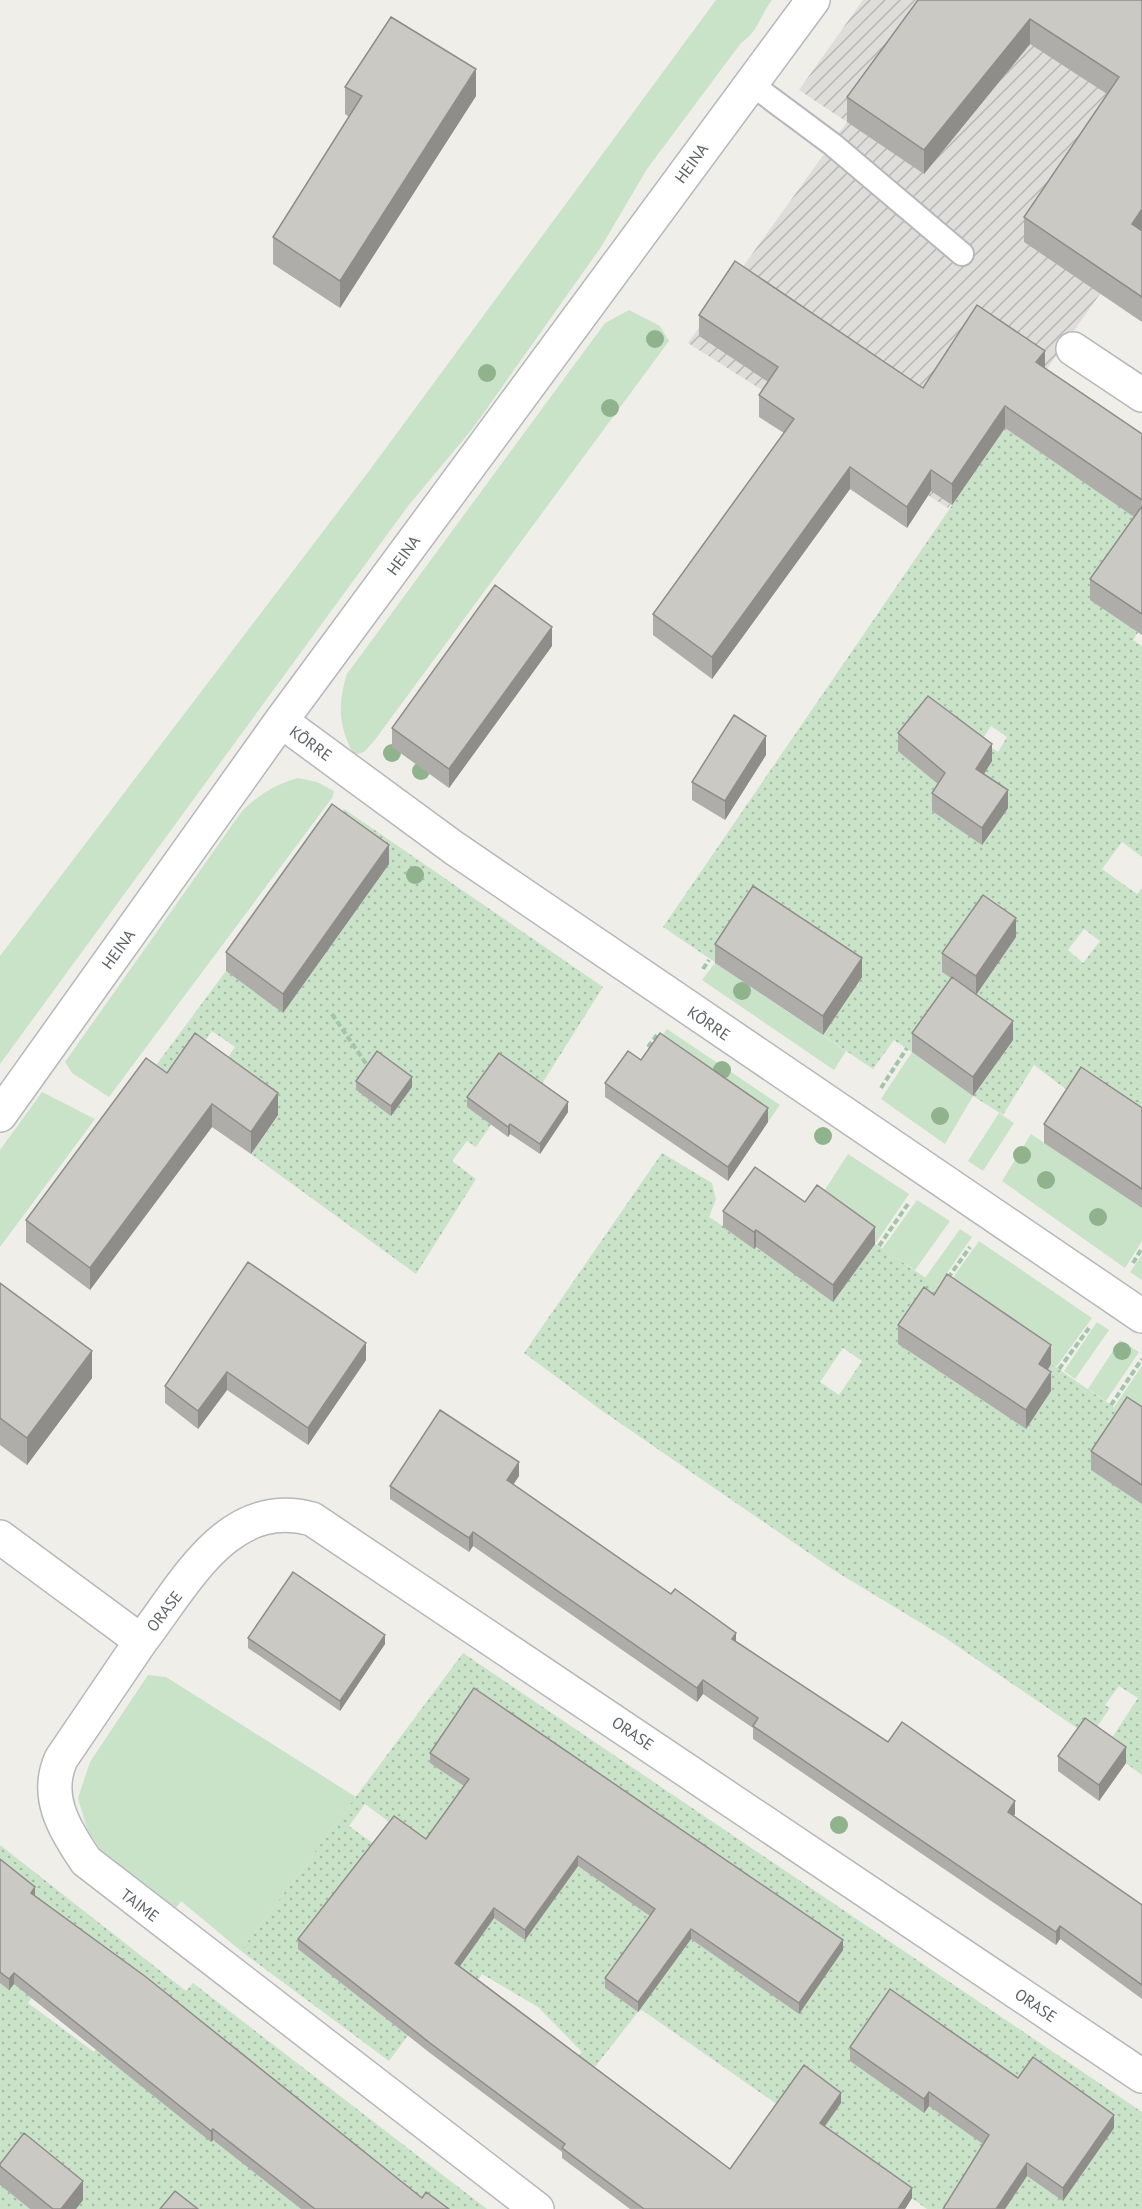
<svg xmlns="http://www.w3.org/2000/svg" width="1142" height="2209" viewBox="0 0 1142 2209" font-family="'PT Sans',sans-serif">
<defs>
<pattern id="industrial-furrows" width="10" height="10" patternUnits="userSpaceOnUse" patternTransform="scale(1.5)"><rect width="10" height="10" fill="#dfddda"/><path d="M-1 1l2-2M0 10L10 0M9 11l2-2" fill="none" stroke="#b8b7b5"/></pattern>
<pattern id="garden-dots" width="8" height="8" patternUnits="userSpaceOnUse" patternTransform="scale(1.5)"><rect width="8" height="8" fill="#c9e3c9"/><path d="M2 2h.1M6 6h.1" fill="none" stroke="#a7bca7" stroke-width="1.8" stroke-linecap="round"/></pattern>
</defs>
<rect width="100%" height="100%" fill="#efeee8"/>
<path fill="url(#industrial-furrows)" d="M863,0H1142L1132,249L948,508L688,343L847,122L799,90Z"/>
<path fill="#c9e3c9" d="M716,0H772C759,17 759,31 741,43L647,169L601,247L473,428L408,506L0,1064V956L369,471Z
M629,310L660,326L669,341L374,741L364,752L354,755C339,728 337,704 347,674L605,323Z
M298,778L317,782L334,791L332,798L109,1097L72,1073L65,1062L242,811C260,794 274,785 298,778Z
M715,963L846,1051L834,1070L702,980Z
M667,1029L780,1105L768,1122L652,1050Z
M912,1052L973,1096L945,1144L881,1099Z
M42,1092L95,1119L0,1247V1150Z
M999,1113L1014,1123L983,1171L968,1161Z
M1031,1134L1142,1208V1241L1125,1268L1002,1181Z
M848,1154L909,1194L875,1244L817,1202Z
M917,1200L950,1221L915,1270L882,1249Z
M960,1229L972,1237L938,1286L925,1278Z
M979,1241L1092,1318L1056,1367L944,1290Z
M1142,1255V1280L1130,1272Z
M1097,1322L1109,1330L1075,1379L1064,1371Z
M1120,1340L1139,1352L1106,1401L1088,1389Z
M1142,1366V1426L1114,1407Z
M148,1675L166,1677L356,1797L241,1951L181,1901L176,1908L106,1858L87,1829L78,1798L90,1762Z"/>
<path fill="url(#garden-dots)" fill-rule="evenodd" d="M1005,428L1142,522V627L1133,640L1142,646V857L1122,842L1102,869L1137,894L1142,888V1127L1075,1096L1034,1065L1003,1115L973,1096L1013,1040L952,997L912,1052L894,1040L873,1069L663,927ZM991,726L1007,737L998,752L981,741ZM1084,929L1100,941L1083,963L1068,950Z
M344,809L603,987L538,1090L491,1125L476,1147L467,1141L452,1161L476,1179L416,1274L251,1154L278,1116L213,1127L145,1080L226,971L283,1012L389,864L332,823ZM212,1031L235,1047L204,1093L180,1077Z
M662,1153L712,1183L716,1199L709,1217L775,1260L875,1244L944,1290L908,1351L1014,1421L1039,1410L1051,1391L1039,1383L1051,1364L1127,1416L1142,1504V1775L1109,1751L1117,1739L1113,1736L1138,1698L1119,1686L1105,1705L1110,1708L1090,1737L944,1637L835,1571L601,1410L524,1353ZM843,1348L862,1361L839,1395L820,1382Z
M463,1653L1142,2112V2209H927L642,2010L638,2012L587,2077L575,2060L582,2052L538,2007L482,1974L469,1992L451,1978L389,2061L241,1951ZM365,1804L425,1849L413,1872L349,1826Z
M0,1845L186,1991L193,1983L487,2209H434L256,2173L301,2209H76L83,2200L0,2183ZM76,1937L143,1986L94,2052L28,2003Z
M0,2185L30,2209H0Z"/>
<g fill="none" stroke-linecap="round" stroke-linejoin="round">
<defs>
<path id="lane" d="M750,83L832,144L962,254"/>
<path id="street" d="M1073,349L1142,395
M281,721L454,848L1142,1316
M0,1115L281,721L813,0
M0,1537L141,1641L61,1759C44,1797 65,1830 86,1861L537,2209
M141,1641C185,1584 228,1496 312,1519L1142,2076"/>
</defs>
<use href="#lane" stroke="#b5b8bb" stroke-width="26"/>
<use href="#street" stroke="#b5b8bb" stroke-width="36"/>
<path stroke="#a2c4ab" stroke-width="4" stroke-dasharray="6 3" stroke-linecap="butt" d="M703,969L709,960
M332,1014L369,1068
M648,1047L657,1035
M881,1088L907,1048
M879,1246L908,1204
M1133,1263L1142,1248
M948,1278L970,1247
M1059,1369L1089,1328
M1111,1405L1142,1359"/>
<use href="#lane" stroke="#fff" stroke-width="22"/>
<use href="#street" stroke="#fff" stroke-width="33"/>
</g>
<g fill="#90b38d">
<circle cx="655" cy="339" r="9"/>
<circle cx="487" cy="373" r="9"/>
<circle cx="610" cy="408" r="9"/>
<circle cx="392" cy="753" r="9"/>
<circle cx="421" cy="771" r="9"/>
<circle cx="415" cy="875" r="9"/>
<circle cx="742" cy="991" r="9"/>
<circle cx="722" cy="1070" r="9"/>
<circle cx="940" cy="1116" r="9"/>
<circle cx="823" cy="1136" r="9"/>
<circle cx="1022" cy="1155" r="9"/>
<circle cx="1046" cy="1180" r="9"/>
<circle cx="1098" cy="1217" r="9"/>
<circle cx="1122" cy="1351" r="9"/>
<circle cx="839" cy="1825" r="9"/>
</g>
<path fill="#afada9" d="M918,0H1142V322L1024,242V217L1107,94L1030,44L924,174L847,122V97Z
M345,87L476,96L340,308L273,264V237L349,117L345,114Z
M699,315L923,388L1045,368L1142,434V635L1090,600V579L1134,517L1005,428L952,505L931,491L907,528L850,489L712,679L653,635V614L784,433L759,417V395L768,382L699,336Z
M552,646L449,788L392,747V728Z
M898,733L992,761L983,774L1008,808L982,845L932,811V793L938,784L898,751Z
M766,755L725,820L692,800V782Z
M389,864L283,1013L226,971V952Z
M1016,937L976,995L1013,1040L973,1096L912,1052V1033L951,978L942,972V953Z
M715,944L862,977L823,1035L715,963Z
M641,1060L768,1122L728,1181L605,1097V1083Z
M167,1073L278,1115L251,1154L212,1127L90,1290L26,1242V1220Z
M356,1081L412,1087L391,1116L356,1090Z
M467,1097L568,1112L540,1154L510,1134L508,1137L467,1107Z
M1142,1108V1208L1044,1143V1124Z
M805,1202L875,1244L833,1302L756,1247L754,1249L723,1227V1211Z
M248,1262L366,1360L308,1445L227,1390L198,1429L165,1403V1386Z
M0,1283L92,1378L27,1465L0,1445Z
M934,1295L1051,1364L1048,1370L1051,1391L1026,1429L898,1344V1325Z
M1142,1407V1504L1091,1470V1451Z
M519,1476L513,1484L736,1642L888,1742L1015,1814L1014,1816L1142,1905V1999L1060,1939L1056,1945L753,1739V1728L703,1694L697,1702L473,1546L469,1552L390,1499V1486Z
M248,1638L385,1644L340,1711L248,1648Z
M430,1753L843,1950L799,2014L691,1939L638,2012L605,1988V1978L650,1916L578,1866L525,1940L494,1918L460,1966L730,2169L841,2103L825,2126L912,2198L905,2209H630L562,2158V2152L430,2053L298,1949V1939L426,1839L464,1786L430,1763Z
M1058,1756L1126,1763L1099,1801L1058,1771Z
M0,1859L35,1896L422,2198L449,2209H301L213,2140L211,2142L14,1984L9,1990L0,1983Z
M850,2047L1018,2078L1114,2128L1063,2201L1027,2176L1005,2209H943L983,2144L929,2106L924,2113L850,2061Z
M0,2164L83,2200L76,2209H30L0,2185Z"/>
<path fill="#8e8d89" d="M1030,19V44L924,174V150Z
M476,69V96L340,308V281Z
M1142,209V234L1132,224Z
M1045,351V372L1036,362Z
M1005,406V428L952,505V484Z
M850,467V489L712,679V657Z
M931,470V491L907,528V507Z
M552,627V646L449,788V769Z
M766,736V755L725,820V801Z
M992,744V761L976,787V769Z
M1008,790V808L982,845V828Z
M389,845V864L283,1013V994Z
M1016,918V937L976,995V976Z
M862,958V977L823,1035V1016Z
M1013,1021V1040L973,1096V1077Z
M412,1077V1087L391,1116V1106Z
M278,1093V1115L251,1154V1132Z
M568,1102V1112L540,1154V1144Z
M212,1104V1127L90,1290V1268Z
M768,1108V1122L728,1181V1167Z
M510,1124V1134L508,1137V1127Z
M875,1227V1244L833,1302V1285Z
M756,1230V1247L754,1249V1232Z
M366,1343V1360L308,1445V1428Z
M1051,1345V1364L1039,1383V1364Z
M92,1351V1378L27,1465V1438Z
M227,1372V1390L198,1429V1411Z
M1051,1372V1391L1026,1429V1410Z
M519,1462V1476L507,1494V1480Z
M473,1532V1546L469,1552V1538Z
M736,1633V1647L732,1639Z
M385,1635V1644L340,1711V1701Z
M703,1680V1694L697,1702V1688Z
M1126,1747V1763L1099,1801V1785Z
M1015,1801V1814L1008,1825V1812Z
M578,1856V1866L525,1940V1930Z
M35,1887V1898L31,1893Z
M494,1908V1918L455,1973V1963Z
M1060,1926V1939L1056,1945V1932Z
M691,1929V1939L638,2012V2002Z
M843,1940V1950L799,2014V2003Z
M14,1973V1984L9,1990V1979Z
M929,2092V2106L924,2113V2099Z
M841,2093V2103L820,2133V2123Z
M1114,2115V2128L1063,2201V2188Z
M213,2129V2140L211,2142V2131Z
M1027,2163V2176L1005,2209H996Z
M83,2181V2200L76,2209H61Z
M912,2188V2198L905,2209H898Z"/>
<path fill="#cbc9c4" stroke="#8e8d89" stroke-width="1.5" d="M918,0H1142V209L1132,224L1142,231V297L1024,217L1119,77L1030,19L924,150L847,97Z
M391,17L476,69L340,281L273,237L362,96L345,87Z
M735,261L923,388L977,305L1045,351L1036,362L1142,434V500L1005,406L952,484L931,470L907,507L850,467L712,657L653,614L794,419L759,395L778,367L699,315Z
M1142,506V614L1090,579Z
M495,585L552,627L449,769L392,728Z
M928,696L992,744L976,769L1008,790L982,828L932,793L945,773L898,733Z
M734,715L766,736L725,801L692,782Z
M332,804L389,845L283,994L226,952Z
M753,886L862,958L823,1016L715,944Z
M983,895L1016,918L976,976L942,953Z
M952,977L1013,1021L973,1077L912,1033Z
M195,1033L278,1093L251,1132L212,1104L90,1268L26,1220L146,1058L167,1073Z
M660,1033L768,1108L728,1167L605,1083L628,1051L641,1060Z
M377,1051L412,1077L391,1106L356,1081Z
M499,1053L568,1102L540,1144L510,1124L508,1127L467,1097Z
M1081,1067L1142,1108V1189L1044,1124Z
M755,1167L805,1202L817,1185L875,1227L833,1285L756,1230L754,1232L723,1211Z
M248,1262L366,1343L308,1428L227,1372L198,1411L165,1386Z
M947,1274L1051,1345L1039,1364L1051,1372L1026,1410L898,1325L924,1287L934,1295Z
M0,1283L92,1351L27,1438L0,1418Z
M1127,1397L1142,1407V1485L1091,1451Z
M440,1410L519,1462L507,1480L671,1594L675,1589L736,1633L732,1639L888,1742L902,1722L1015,1801L1008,1812L1142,1905V1985L1060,1926L1056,1932L753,1726L758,1718L703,1680L697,1688L473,1532L469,1538L390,1486Z
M293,1572L385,1635L340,1701L248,1638Z
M474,1688L843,1940L799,2003L691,1929L638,2002L605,1978L655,1909L578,1856L525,1930L494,1908L455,1963L730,2169L804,2065L841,2093L820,2123L912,2188L898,2209H644L562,2148L565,2144L430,2043L298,1939L394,1816L426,1839L469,1779L430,1753Z
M1085,1718L1126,1747L1099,1785L1058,1756Z
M0,1859L35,1887L31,1893L146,1977L422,2198L426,2192L449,2209H315L213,2129L211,2131L14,1973L9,1979L0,1972Z
M890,1989L1018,2078L1033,2057L1114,2115L1063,2188L1027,2163L996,2209H943L989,2135L929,2092L924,2099L850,2047Z
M24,2133L83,2181L61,2209H53L0,2166V2164Z
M175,2191L198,2209H160Z"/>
<g text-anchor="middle" stroke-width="4.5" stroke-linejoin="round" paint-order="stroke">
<g font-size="16" fill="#606366" stroke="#fff">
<text transform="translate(691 163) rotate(-54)" y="6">HEINA</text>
<text transform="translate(403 555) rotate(-54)" y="6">HEINA</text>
<text transform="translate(311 743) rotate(36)" y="6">KÕRRE</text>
<text transform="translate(118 949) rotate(-54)" y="6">HEINA</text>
<text transform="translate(709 1023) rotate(34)" y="6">KÕRRE</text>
<text transform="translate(164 1611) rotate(-52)" y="6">ORASE</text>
<text transform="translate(633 1733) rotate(34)" y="6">ORASE</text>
<text transform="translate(140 1905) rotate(37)" y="6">TAIME</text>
<text transform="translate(1036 2005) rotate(34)" y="6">ORASE</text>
</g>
</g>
</svg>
